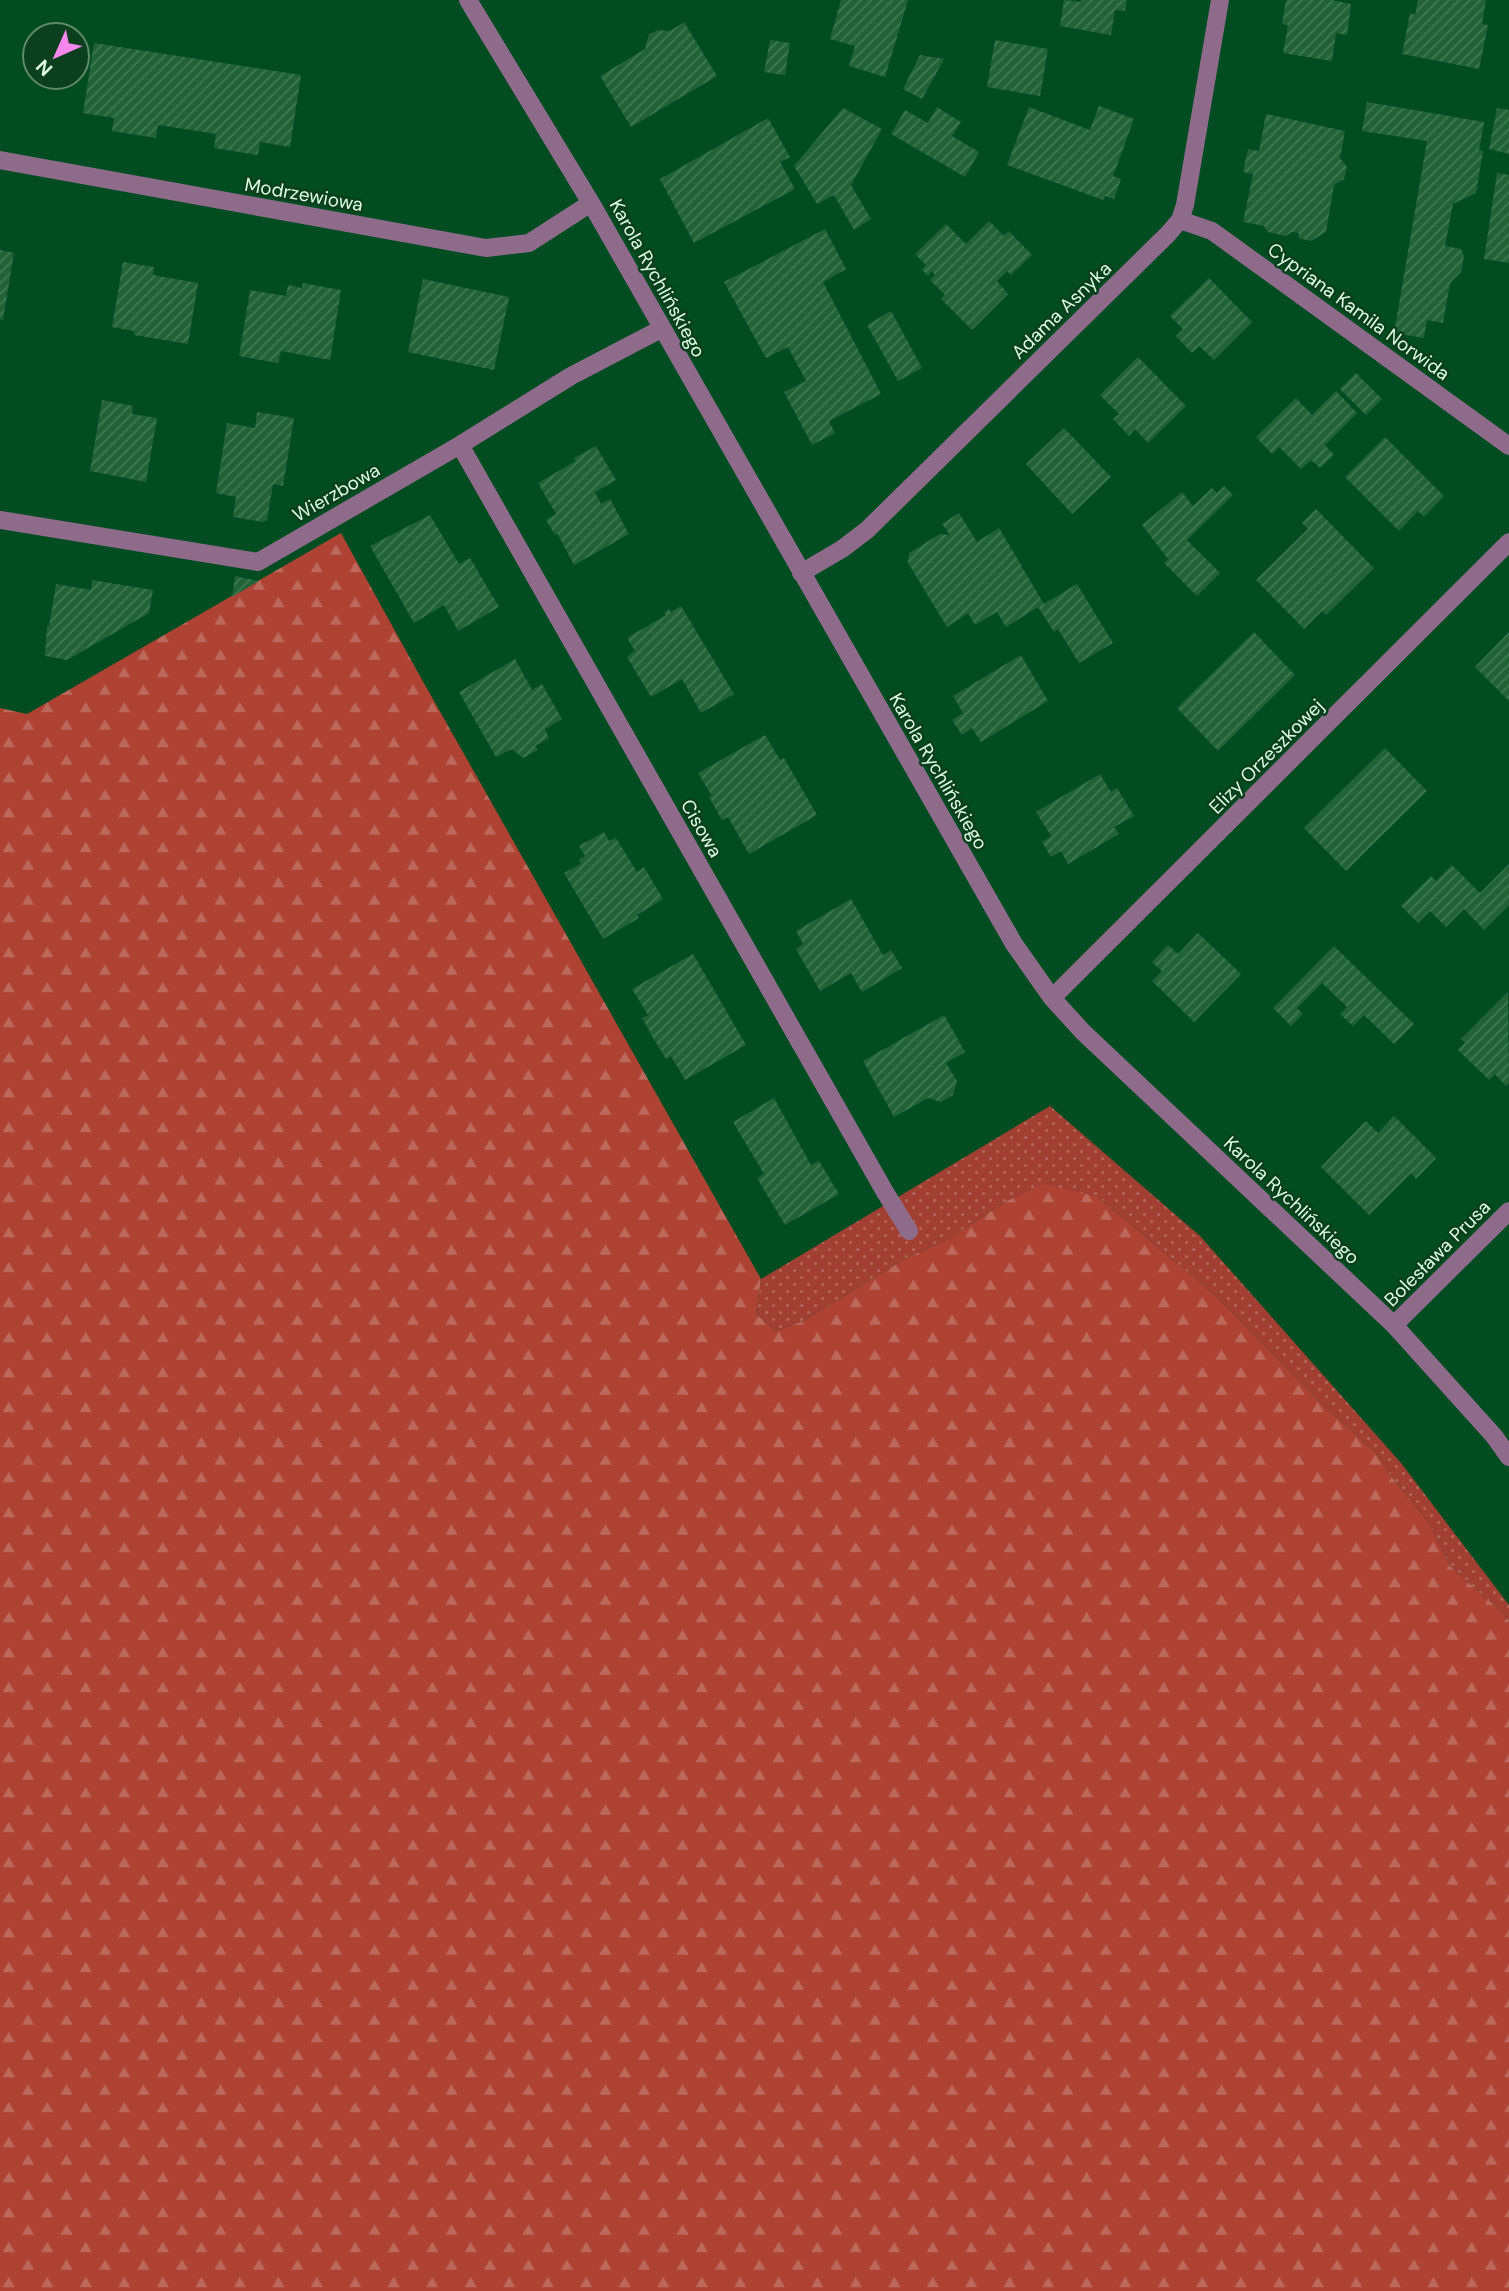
<svg xmlns="http://www.w3.org/2000/svg" width="1509" height="2291" viewBox="0 0 1509 2291" font-family="'DM Sans',sans-serif">
<defs>
<pattern id="grass-dots" width="8" height="8" patternUnits="userSpaceOnUse" patternTransform="scale(1.75)"><rect width="8" height="8" fill="#a14032"/><path d="M2 2h.1M6 6h.1" fill="none" stroke="#b26659" stroke-width="1.8" stroke-linecap="round"/></pattern>
<pattern id="forest-firs" width="22" height="20" patternUnits="userSpaceOnUse" patternTransform="scale(1.75)"><rect width="22" height="20" fill="#ae4233"/><path d="M5 1l3.5 6h-7zM16 11l3.5 6h-7z" fill="#bc685a"/></pattern>
<pattern id="building-hatch" width="6" height="6" patternUnits="userSpaceOnUse" patternTransform="scale(1.75)"><rect width="6" height="6" fill="#216336"/><path d="M-1 1l2-2M0 6l6-6M5 7l2-2" fill="none" stroke="#417a53"/></pattern>
</defs>
<rect width="100%" height="100%" fill="#014c20"/>
<path fill="url(#grass-dots)" d="M1050,1106L1200,1236L1401,1463L1509,1605V1623L1503,1613L1450,1566L1429,1523L1394,1480L1375,1452L1324,1406L1215,1295L1098,1197L1005,1202L948,1239L908,1257L803,1321L776,1331L756,1314L761,1279Z"/>
<path fill="url(#forest-firs)" d="M341,533L421,678L761,1279L756,1314L776,1331L803,1321L908,1257L948,1239L1005,1202L1044,1184L1098,1197L1215,1295L1324,1406L1375,1452L1394,1480L1429,1523L1450,1566L1503,1613L1509,1623V2291H0V708L27,714Z"/>
<path fill="url(#building-hatch)" d="M841,0H908L885,77L849,66L855,46L830,39Z
M1064,0L1081,2V0H1127L1125,11L1115,10L1111,35L1060,26Z
M1286,0H1331L1351,4L1347,35L1336,33L1332,61L1283,53L1288,25L1282,24Z
M1418,0H1486L1482,24L1488,25L1479,69L1402,54L1410,13L1415,15Z
M684,22L717,76L631,127L600,76L645,49L649,34L658,30L670,31Z
M770,40L790,43L785,75L764,72Z
M995,40L1048,49L1040,96L987,87Z
M94,43L301,75L290,147L260,142L258,155L214,148L216,134L158,125L156,138L112,131L114,118L83,113Z
M920,55L944,59L922,99L903,89Z
M1367,102L1484,122L1479,150L1483,151L1476,193L1453,204L1445,246L1461,249L1464,256L1461,272L1450,283L1443,323L1427,320L1424,338L1394,333L1427,141L1362,131Z
M1099,106L1134,119L1113,176L1121,179L1114,199L1105,196L1103,200L1007,165L1029,107L1090,130Z
M937,107L961,122L952,136L979,152L965,177L891,134L905,110L928,123Z
M843,108L882,129L851,185L871,219L854,230L834,195L817,204L794,166Z
M1497,108L1509,110V154L1489,149Z
M1266,114L1345,131L1340,158L1347,167L1344,179L1334,185L1326,232L1311,241L1298,238L1299,233L1292,232L1286,236L1268,232L1264,226L1243,222L1253,174L1243,172L1248,149L1259,151Z
M768,118L790,157L780,162L795,189L694,243L660,179Z
M1497,173L1509,175V263L1484,259Z
M989,221L1004,236L1009,231L1032,255L1011,275L1007,271L997,281L1008,294L972,330L941,299L945,295L930,280L935,275L932,271L928,276L922,270L926,265L915,254L946,224L966,244Z
M825,229L846,269L823,282L881,394L829,421L835,433L812,445L784,392L806,381L788,347L766,358L724,282Z
M0,250L14,253L3,320L0,319Z
M123,262L154,267L153,275L198,283L188,344L134,335V331L112,327Z
M1209,278L1252,322L1214,360L1199,346L1192,353L1176,336L1183,329L1170,316Z
M423,279L509,297L494,370L408,352Z
M303,283L341,290L330,360L281,351L278,363L239,356L250,290L286,296L288,285L302,288Z
M891,311L922,368L898,381L867,325Z
M1138,357L1186,406L1148,443L1135,429L1129,436L1113,419L1119,414L1100,395Z
M1356,373L1382,399L1366,415L1340,389Z
M1336,391L1357,413L1325,445L1334,455L1320,468L1311,460L1301,469L1279,447L1272,454L1256,437L1296,398L1312,415Z
M102,400L133,406L132,414L157,418L146,482L90,471Z
M257,412L294,418L283,486L273,484L267,520L263,522L233,517L236,497L216,493L227,423L255,428Z
M1064,428L1111,477L1072,514L1026,464Z
M1385,437L1444,496L1424,517L1418,511L1399,531L1345,477Z
M596,446L616,480L595,492L601,504L610,499L629,534L574,565L557,533L555,535L546,520L556,514L538,483L576,461L574,458Z
M1224,486L1233,495L1187,540L1220,573L1197,596L1164,563L1168,559L1142,525L1182,492L1193,506L1212,488L1217,493Z
M1316,509L1374,568L1326,615L1322,611L1304,629L1256,580L1308,529L1302,523Z
M959,513L977,542L999,528L1044,604L1077,584L1113,643L1079,663L1058,629L1054,632L1038,607L1006,627L997,612L975,625L968,613L947,627L908,563L909,553L940,534L950,535L942,524Z
M430,515L459,564L470,558L499,607L458,631L444,605L414,623L370,546Z
M235,576L259,581L232,597Z
M92,580L153,590L149,613L67,660L45,656L47,626H49L56,584L91,590Z
M681,606L734,694L701,713L682,679L651,697L627,657L635,651L627,638L666,615L664,613L669,609L671,612Z
M1254,632L1295,675L1218,751L1177,708Z
M1509,632V701L1475,667Z
M1021,655L1048,701L981,742L972,728L962,735L952,720L963,713L953,696Z
M515,659L532,690L542,684L562,719L545,729L549,738L535,746L538,750L523,758L512,749L496,757L459,692Z
M765,735L780,760L784,758L817,815L749,854L728,817L722,820L709,797L712,796L698,773Z
M1385,748L1427,791L1346,871L1304,828Z
M1100,774L1111,792L1117,788L1134,816L1114,827L1119,834L1068,864L1061,851L1051,857L1042,842L1051,836L1036,812Z
M604,832L609,841L616,838L637,872L644,867L663,899L637,915L639,918L603,939L564,873L581,864L579,860L585,856L579,846Z
M1509,864V905L1484,930L1464,909L1446,927L1430,911L1418,923L1401,906L1431,876L1436,881L1452,865L1480,893Z
M851,899L883,955L891,950L902,968L862,992L851,973L820,991L796,949L803,944L796,931Z
M1198,933L1241,974L1194,1022L1152,981L1162,971L1152,962L1168,945L1178,954Z
M1334,946L1414,1024L1394,1044L1364,1015L1353,1026L1340,1014L1347,1007L1322,983L1297,1008L1303,1014L1291,1026L1273,1008Z
M693,954L746,1045L685,1080L671,1056L666,1059L653,1038L642,1018L648,1015L632,989Z
M1508,992L1509,1083L1506,1086L1495,1074L1489,1080L1458,1050L1465,1043L1461,1039Z
M944,1015L965,1052L946,1063L957,1081L953,1095L941,1102L928,1098L894,1117L863,1061Z
M774,1098L811,1165L819,1161L839,1194L785,1225L757,1178L764,1174L733,1122Z
M1394,1116L1436,1158L1416,1179L1411,1173L1369,1215L1321,1167L1366,1121L1378,1133Z"/>
<g fill="none" stroke-linecap="round" stroke-linejoin="round">
<path stroke="#8f6b8b" stroke-width="18" d="M468,0L591,203L1014,944L1052,998L1083,1032L1394,1325L1494,1436L1509,1457
M0,160L486,248L529,243L591,203
M1180,220L1212,231L1509,446
M460,445L885,1192L909,1231
M0,520L258,562L460,445L571,376L661,329
M801,573L842,549L867,530L1168,234L1180,220L1185,205L1220,0
M1052,998L1509,542
M1394,1325L1509,1211"/>
</g>
<g text-anchor="middle" stroke-width="5" stroke-linejoin="round" paint-order="stroke">
<g font-size="19" fill="#dcfde2" stroke="#0b3f1d">
<text transform="translate(304 194) rotate(10)" y="7">Modrzewiowa</text>
<text transform="translate(658 278) rotate(61)" y="7">Karola Rychlińskiego</text>
<text transform="translate(1061 310) rotate(-44)" y="7">Adama Asnyka</text>
<text transform="translate(1359 311) rotate(36)" y="7">Cypriana Kamila Norwida</text>
<text transform="translate(336 492) rotate(-30)" y="7">Wierzbowa</text>
<text transform="translate(1266 756) rotate(-45)" y="7">Elizy Orzeszkowej</text>
<text transform="translate(939 771) rotate(60)" y="7">Karola Rychlińskiego</text>
<text transform="translate(702 828) rotate(60)" y="7">Cisowa</text>
<text transform="translate(1292 1200) rotate(43)" y="7">Karola Rychlińskiego</text>
<text transform="translate(1437 1253) rotate(-45)" y="7">Bolesława Prusa</text>
</g>
</g>
<g transform="translate(56 56) rotate(225)"><circle r="33" fill="#0b3f1d" stroke="#5f8b6c" stroke-width="2"/>
<path d="M0-5L12 26L0 18L-12 26Z" fill="#f688ed"/>
<text y="-10" font-size="19" font-weight="bold" text-anchor="middle" fill="#dcfde2">N</text>
</g>
</svg>
